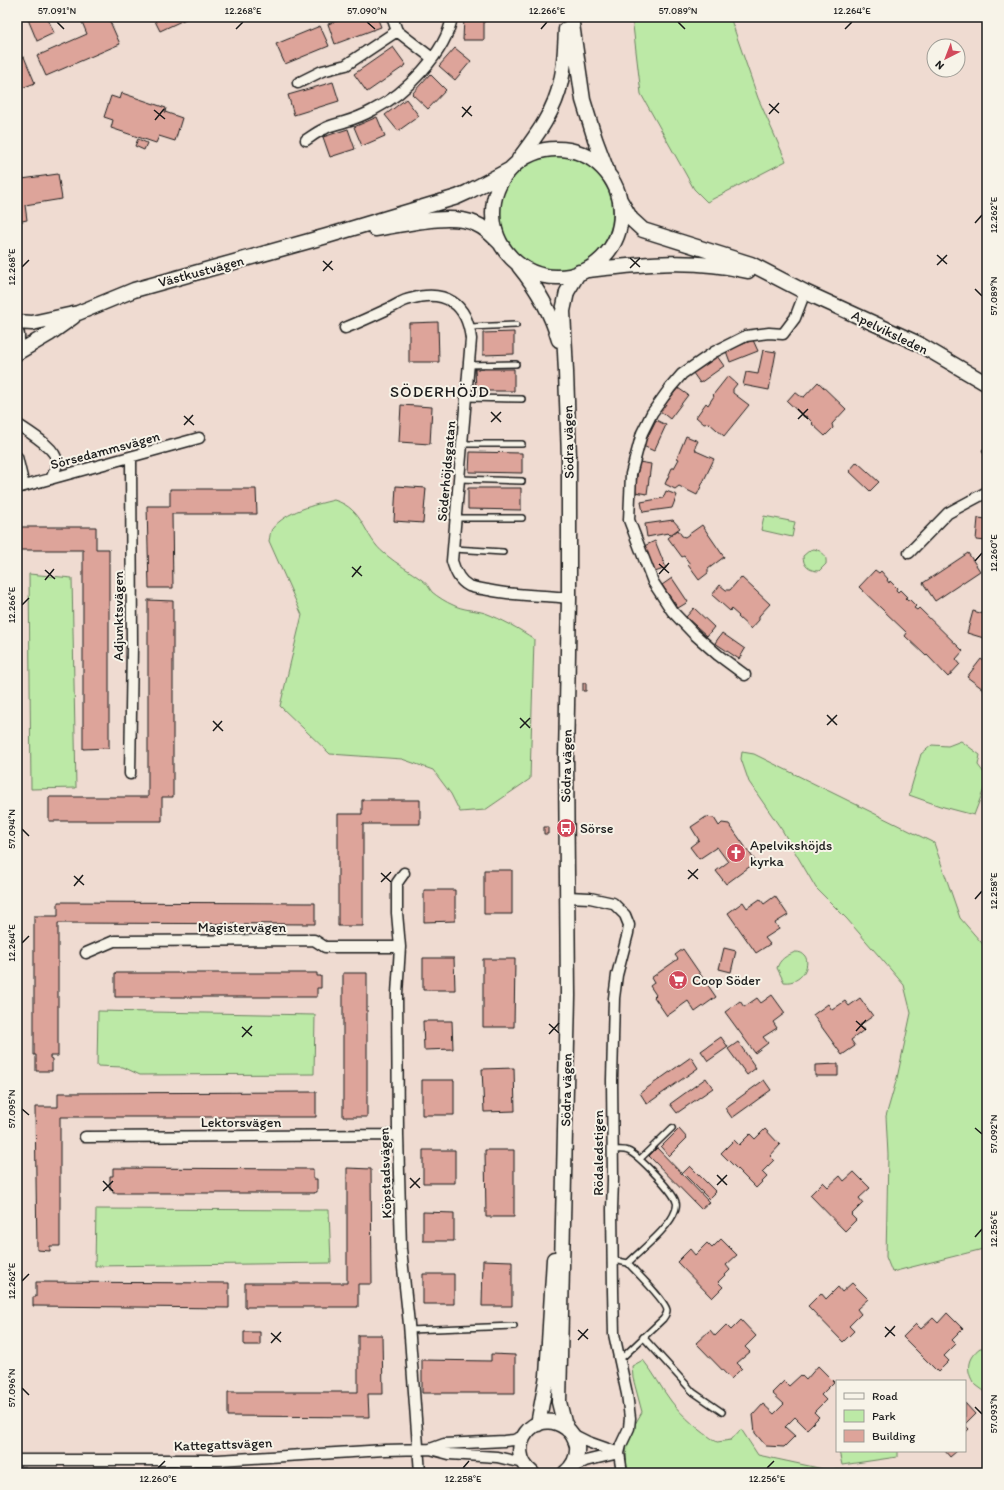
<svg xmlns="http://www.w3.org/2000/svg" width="1004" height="1490" viewBox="0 0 1004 1490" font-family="Itim,sans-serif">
<rect width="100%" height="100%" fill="#efdbd1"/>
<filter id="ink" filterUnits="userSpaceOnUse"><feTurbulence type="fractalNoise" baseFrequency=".025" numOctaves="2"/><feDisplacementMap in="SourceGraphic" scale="8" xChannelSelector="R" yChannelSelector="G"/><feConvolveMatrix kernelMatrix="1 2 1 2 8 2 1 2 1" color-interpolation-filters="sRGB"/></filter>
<g filter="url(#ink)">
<path fill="#bce9a6" stroke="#6c8261" d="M632,17H730L758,98L786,161L707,202L694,189L641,94Z
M499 213a57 57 0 1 1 114 0a57 57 0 1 1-114 0Z
M334,500C365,509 363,537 385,554C397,564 410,571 422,580C427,583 429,588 432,592C438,597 446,602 453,605C463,610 475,610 485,613C501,619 520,629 534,639L530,779L485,810L460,812L451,794L433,770L402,759L330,754L280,706L302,615L269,541C270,537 270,532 272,529C286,511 314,505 334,500Z
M764,516L795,522L792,537L761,530Z
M814,549C823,551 827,556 826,564L819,571C809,571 803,566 803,556L810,550Z
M29,574L72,578L76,788L31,789Z
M961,741L980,755L978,765L987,777V781L974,815L940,806L909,795L921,754L932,745L948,746Z
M742,752L754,754L934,843L960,918L987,949V1248L892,1272L886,1257L888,1155L886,1116L897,1078L911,1013L904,985L847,919L816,888L782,830L749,782L741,759Z
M795,952C816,951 807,985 784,982L777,968C780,959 786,956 795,952Z
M98,1011L315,1015L314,1074L140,1075L123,1067L97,1066Z
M96,1209L329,1210L331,1263L95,1266Z
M980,1348H987V1392H985C982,1389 976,1386 973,1382C965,1368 968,1357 980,1348Z
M643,1360C654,1373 661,1388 671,1401C683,1417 701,1432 717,1442L731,1440L741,1429L758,1455L823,1469L891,1473H630L626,1468L627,1438L642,1412L633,1378L632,1366Z
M839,1451H897V1457L842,1465Z"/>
<path fill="#dda49a" stroke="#1c1c1c" d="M27,17H47L54,33L37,41Z
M80,17H108L120,44L46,76L37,56L87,34Z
M153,17H190L160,31Z
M347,17H377L381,27L335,44L328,24Z
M464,17H484V40H463Z
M320,26L329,46L285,64L276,44Z
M393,47L406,65L367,92L354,74Z
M455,48L471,61L455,80L439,66Z
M24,57L35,83L17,90V60Z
M430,74L446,90L428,109L412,94Z
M333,82L339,101L294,115L288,95Z
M122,93L166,108L165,112L182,118L175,141L159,136L156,143L111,128L113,120L104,117L111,96L120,99Z
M406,99L419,116L398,131L385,115Z
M377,117L385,136L362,146L354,127Z
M348,129L355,149L330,157L323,137Z
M138,139L147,143L144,150L135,146Z
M17,160H19L22,179L58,174L62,199L25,205L27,220L17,222Z
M438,322L439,362H409V323Z
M514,332V354L483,355V333Z
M753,340L758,351L730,362L726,351Z
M763,350L776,352L769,390L743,385L746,372L758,374Z
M717,356L724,366L700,383L693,373Z
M475,369H514V391H476Z
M728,376L737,384L733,389V393L749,405L724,436L709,423L704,424L696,417L706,403L708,405L714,396L713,395Z
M818,382L846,409L832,424L833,428L825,436L812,424L813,423L806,416L804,417L787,401L795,392L800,396L804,397Z
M678,388L688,395L670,419L660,411Z
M401,405L432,407L430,444L399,442Z
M656,420L666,425L654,451L643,446Z
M686,436L698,441L695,447L696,451L714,459L697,495L679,486L675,489L665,484L672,468H674L679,459L677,458Z
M470,452L522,453V473L469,472Z
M639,462L651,464L647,494L635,492Z
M857,462L879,482L870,491L849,471Z
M396,486L426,488L423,523L394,521Z
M468,488H521V510L468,509Z
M170,489H256L257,514H172L173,588H149L147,506H170Z
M666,491L677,495L672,508L643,512L641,502L663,498Z
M978,518L987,519V541L976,540Z
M673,520L680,528L670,535L668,533L647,537L645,524Z
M702,525L724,557L708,569V573L699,580L688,565L690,564L684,556L682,557L668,538L678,530L682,536L685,537Z
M17,527H96V549H109V748L83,749V550H17Z
M655,541L666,568L655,572L644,546Z
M968,553L980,571L935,601L923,583Z
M875,570L879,573L881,571L888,579L887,580L889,583L890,581L897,588L896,590L898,592L900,590L907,597L905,598L908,601L909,599L916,606L914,608L917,610L919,608L963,651L956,659L960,664L948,677L927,655L926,656L905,636L907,633L859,587Z
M741,577L770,604L759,616V620L751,629L738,617L739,616L731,609L730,611L712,595L720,585L726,590H730Z
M672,578L688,602L678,608L662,585Z
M148,600L173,601V797H162V821H49V797H148Z
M694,608L714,627L707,636L686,617Z
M973,611L987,615V639L967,633Z
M722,633L745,649L739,659L715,643Z
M981,659L987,664V692L967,677Z
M583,683H586V691H583Z
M362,800H420V824H363V926H338V814H362Z
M706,817L714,818L719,826L722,823L729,824L756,862L726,884L716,871L728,862L717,847L699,859L690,847L699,840L691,827Z
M544,827H548V834H544Z
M484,870H512V914H484Z
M424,890H455V921L424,922Z
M775,896L788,915L775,923L779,929L765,938L770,944L756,953L728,913L743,902L747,908L760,899L764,904Z
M58,902L315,903V924L58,923V1056H50V1058L52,1059V1071H36V1055H34V916H58Z
M724,948L736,951L731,972L719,969Z
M683,949L716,997L695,1012L688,1001L667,1016L654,997L656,995L650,986L654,983L651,978L678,959L675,955Z
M423,958H454L455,990H423Z
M483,959H515L514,1027H483Z
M115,973H317V976H321V988H317V997H115Z
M343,973H367V1117H343Z
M772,995L785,1013L773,1022L777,1028L763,1037L768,1043L755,1053L725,1012L740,1001L744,1007L757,998L761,1003Z
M860,998L873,1016L860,1025L864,1030L851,1040L855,1046L842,1055L813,1015L828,1004L832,1010L845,1001L849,1006Z
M423,1021H452L453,1049L424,1050Z
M721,1037L728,1047L708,1061L701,1051Z
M738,1042L756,1068L747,1075L728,1049Z
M691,1057L698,1068L647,1104L640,1093Z
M838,1064V1076H815V1065Z
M514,1068L515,1111L484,1112L482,1069Z
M706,1078L713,1088L677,1113L670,1104Z
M422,1080H454V1115H422Z
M764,1080L771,1090L732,1118L725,1108Z
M316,1092V1117H60V1246H50V1251L37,1250L35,1107H58V1093Z
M679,1129L687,1138L669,1156L661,1147Z
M765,1129L780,1145L770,1156L774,1160L762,1172L767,1177L756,1188L721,1153L734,1140L739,1145L750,1134L755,1139Z
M657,1148L709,1202L701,1209L649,1156Z
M423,1150H455V1183H423Z
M485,1150H514V1217H486Z
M690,1166L716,1192L709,1199L683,1173Z
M113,1168L313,1169V1179H317V1192H315V1193H113V1190H110V1176H113Z
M347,1168L371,1169L372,1284H358V1307H245V1283H347Z
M854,1172L870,1188L859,1198L863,1203L851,1215L856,1220L845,1231L810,1195L823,1182L828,1187L840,1176L844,1181Z
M423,1212L454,1213V1241H423Z
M721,1239L737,1255L726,1265L730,1270L718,1282L723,1287L712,1298L677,1262L690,1249L695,1255L707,1243L712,1248Z
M483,1260L512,1261V1306H482Z
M423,1274H454V1304H423Z
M36,1282L229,1283V1308L36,1306H33V1297H36Z
M852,1283L868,1299L857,1309L861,1314L849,1326L854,1331L843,1342L808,1306L821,1293L826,1299L838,1287L842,1292Z
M947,1313L963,1329L952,1340L956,1344L944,1356L949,1361L938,1372L903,1337L916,1324L921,1329L933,1318L938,1323Z
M741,1320L756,1336L745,1347L750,1352L737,1363L742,1368L731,1379L696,1343L710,1330L715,1336L726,1325L731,1330Z
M244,1332H260V1345H244Z
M358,1335H382L383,1394H368L369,1417L228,1416V1392H358Z
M491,1354L515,1355V1393H422V1360L491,1361Z
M818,1366L834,1382L821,1395L826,1400L814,1412L819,1417L807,1429L795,1417L785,1427L795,1436L784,1447L766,1446L755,1433L753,1415L763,1404L774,1414L784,1404L772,1393L784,1381L789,1386L801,1375L806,1380Z
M965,1403L975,1414L965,1424Z
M965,1425L969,1429L965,1433Z
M945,1451H957L950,1457Z"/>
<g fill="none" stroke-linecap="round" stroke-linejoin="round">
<defs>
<path id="lane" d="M470,327L516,325
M468,365L516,364
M466,398L522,399
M463,444H522
M986,451L987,452
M460,479L522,481
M457,518H522
M454,549L503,552
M613,1150C617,1150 624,1149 628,1151C638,1155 673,1191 676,1202C677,1204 676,1209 675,1211C670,1227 641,1250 628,1263C636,1272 665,1300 667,1310C667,1314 665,1316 663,1319L624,1356L619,1358
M640,1159L672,1128
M613,1260L628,1263
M409,1330L514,1326
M643,1337L693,1392L722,1412"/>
<path id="street" d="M392,17L397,31L432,58
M298,83L322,71L346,65L397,31
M306,140C312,136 317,132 324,129C330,125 338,124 344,122C354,119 364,115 373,110C405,94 446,53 452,17
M345,328C360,322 375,315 390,308C397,305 403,300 410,299C445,289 467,303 471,339L452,561C455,571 459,581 469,586C475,588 482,589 488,590C514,596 542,595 569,598
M17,424C27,431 57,448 57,462C57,468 53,474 51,479
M17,457L24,486
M17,488L199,438
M909,553L948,513L987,492
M745,675L718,655L693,633L672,611L653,582L629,520L631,474L642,433L652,413L670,388L682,374L714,352L746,336L769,333L783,334L795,318L805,292
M130,774L132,646L131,458
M404,873L397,883V913L400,947L397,994L398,1135L401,1249L409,1324L420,1473
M567,897L590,898L613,903L625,915L629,925L628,933L617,975L614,998L612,1080L613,1180L612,1209L613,1291L614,1334L627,1394L630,1418L629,1428L621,1445L619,1453L622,1473
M86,953L114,941L314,940L325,947H400
M85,1137L398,1135
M572,1434L588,1442L619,1453
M430,1449L449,1454L497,1457L523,1463
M17,1460H218L385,1450L430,1449L444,1444L504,1441L514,1440L524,1436
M570,1469L585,1461L619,1453"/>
<path id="secondary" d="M571,17L583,100L595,139L607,171
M493 213a64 64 0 1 1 128 0a64 64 0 1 1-128 0Z
M519,159C537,135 555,111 561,81C565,64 565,47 566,29
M620,200L631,219L643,230L751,264L805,292L917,343L987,384
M375,229C402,225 451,212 476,224C486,228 493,236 500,243
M519,266C537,288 551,312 559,340
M588,270C643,264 693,258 748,271
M17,322L32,323L78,313L134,290L327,236L457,197L468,192L511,169
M17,335V346
M17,353L49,334L73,317
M538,1424L547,1376L554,1259
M568,1430L564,1422L559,1402L568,996L566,759L569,598V458L566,372L563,311L567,292L579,272
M532,1473C502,1449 535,1405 566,1428C572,1432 575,1439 577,1446C578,1457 574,1466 565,1473"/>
</defs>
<use href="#lane" stroke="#1c1c1c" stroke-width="8"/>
<use href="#street" stroke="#1c1c1c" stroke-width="13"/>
<use href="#secondary" stroke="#1c1c1c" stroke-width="17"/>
<use href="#lane" stroke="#f7f3e8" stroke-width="5"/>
<use href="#street" stroke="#f7f3e8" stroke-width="10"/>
<use href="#secondary" stroke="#f7f3e8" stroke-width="14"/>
</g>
</g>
<path fill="none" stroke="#1c1c1c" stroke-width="1.5" d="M57,22L64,29M367,22L375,29M678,22L685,29M236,29L243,22M541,29L547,22M845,29L852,22M769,104L779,113M462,107L472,116M154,110L165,119M769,114L779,103M462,117L471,106M155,120L164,109M975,223L982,215M937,255L947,264M630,258L640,267M323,261L333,270M937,265L947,255M22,267L29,260M630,268L640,258M323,271L332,261M975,289L982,296M798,409L808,419M491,412L501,422M184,416L194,425M798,419L808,409M491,422L501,412M184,425L193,415M975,561L982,553M659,564L669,573M352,567L362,576M45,570L55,579M659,574L669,563M352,577L361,566M45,580L54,569M22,605L29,598M827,715L837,725M520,718L530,728M213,721L223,731M827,725L837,715M520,728L530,718M213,731L222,721M22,829L29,836M688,870L698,879M381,873L391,882M74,876L84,885M688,879L698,869M381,882L391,872M74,886L83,875M975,899L982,891M22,943L29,936M856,1021L866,1030M549,1024L559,1033M242,1027L252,1036M856,1031L866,1020M549,1034L559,1023M242,1037L252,1026M22,1109L29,1115M975,1128L982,1134M717,1175L727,1185M410,1178L420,1188M103,1181L113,1191M717,1185L727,1175M410,1188L420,1178M103,1191L113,1181M975,1237L982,1229M22,1281L29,1274M885,1327L895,1336M578,1330L588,1339M271,1333L281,1342M885,1337L895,1326M578,1340L588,1329M271,1343L281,1332M22,1388L29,1395M975,1407L982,1414M158,1468L165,1461M463,1468L469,1461M767,1468L774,1461"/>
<defs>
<symbol id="bus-disc" viewBox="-11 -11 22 22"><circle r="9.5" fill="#d1495b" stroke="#f7f3e8"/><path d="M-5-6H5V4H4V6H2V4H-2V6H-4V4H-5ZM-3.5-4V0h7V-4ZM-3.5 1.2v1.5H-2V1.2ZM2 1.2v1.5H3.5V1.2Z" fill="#fff"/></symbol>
<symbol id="church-disc" viewBox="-11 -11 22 22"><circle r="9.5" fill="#d1495b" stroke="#f7f3e8"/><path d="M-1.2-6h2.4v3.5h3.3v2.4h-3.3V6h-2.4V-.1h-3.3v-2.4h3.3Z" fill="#fff"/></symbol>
<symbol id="supermarket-disc" viewBox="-11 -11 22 22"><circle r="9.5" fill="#d1495b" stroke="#f7f3e8"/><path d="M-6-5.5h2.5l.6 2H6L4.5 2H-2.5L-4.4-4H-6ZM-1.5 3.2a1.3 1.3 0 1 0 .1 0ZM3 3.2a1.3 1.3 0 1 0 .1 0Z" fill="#fff"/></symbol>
</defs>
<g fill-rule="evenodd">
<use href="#bus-disc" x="555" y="817" width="22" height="22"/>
<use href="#church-disc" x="725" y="842" width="22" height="22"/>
<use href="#supermarket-disc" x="667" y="969" width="22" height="22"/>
</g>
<g text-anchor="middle" stroke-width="4" stroke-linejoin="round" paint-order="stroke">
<g font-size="14" fill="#1c1c1c" stroke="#f7f3e8">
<text transform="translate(201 271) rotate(-15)" y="5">Västkustvägen</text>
<text transform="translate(890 332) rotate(26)" y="5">Apelviksleden</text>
<text transform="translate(568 442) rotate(-91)" y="5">Södra vägen</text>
<text transform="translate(105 450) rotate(-15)" y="5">Sörsedammsvägen</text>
<text transform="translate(446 471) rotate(-85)" y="5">Söderhöjdsgatan</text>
<text transform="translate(118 616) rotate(-90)" y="5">Adjunktsvägen</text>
<text transform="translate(566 766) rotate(-89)" y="5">Södra vägen</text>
<text x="242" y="932">Magistervägen</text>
<text transform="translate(566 1090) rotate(-89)" y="5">Södra vägen</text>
<text x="241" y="1127">Lektorsvägen</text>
<text transform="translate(598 1153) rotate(-90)" y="5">Rödaledstigen</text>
<text transform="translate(385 1173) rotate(-92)" y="5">Köpstadsvägen</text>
<text transform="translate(223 1444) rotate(-2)" y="5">Kattegattsvägen</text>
</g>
<g font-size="14" fill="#1c1c1c" stroke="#f7f3e8" text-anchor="start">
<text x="580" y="833">Sörse</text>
<text x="750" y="850">Apelvikshöjds<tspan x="750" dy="16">kyrka</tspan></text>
<text x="692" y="985">Coop Söder</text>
</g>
<g font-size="16" letter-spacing="1" fill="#1c1c1c" stroke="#f7f3e8">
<text x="440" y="397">SÖDERHÖJD</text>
</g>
</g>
<rect width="1004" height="1490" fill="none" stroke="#f7f3e8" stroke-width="44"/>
<rect x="836" y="1380" width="130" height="72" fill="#f7f3e8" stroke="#9f9d96"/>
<rect x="844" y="1393" width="20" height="6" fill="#f7f3e8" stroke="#9f9d96"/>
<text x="872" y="1400" font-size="12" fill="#1c1c1c">Road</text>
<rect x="844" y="1410" width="20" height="12" fill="#bce9a6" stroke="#9f9d96"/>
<text x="872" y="1420" font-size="12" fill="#1c1c1c">Park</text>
<rect x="844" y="1430" width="20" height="12" fill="#dda49a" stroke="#9f9d96"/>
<text x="872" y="1440" font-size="12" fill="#1c1c1c">Building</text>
<g transform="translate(946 58) rotate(222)"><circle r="19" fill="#f7f3e8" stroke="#9f9d96"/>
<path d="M0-3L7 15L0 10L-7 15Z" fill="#d1495b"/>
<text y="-6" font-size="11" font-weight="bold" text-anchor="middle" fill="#1c1c1c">N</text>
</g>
<rect x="22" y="22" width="960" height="1446" fill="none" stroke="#1c1c1c" stroke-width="1.5"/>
<g font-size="10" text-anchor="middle" fill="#1c1c1c">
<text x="57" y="14">57.091°N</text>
<text x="243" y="14">12.268°E</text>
<text x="367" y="14">57.090°N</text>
<text x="547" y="14">12.266°E</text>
<text x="678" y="14">57.089°N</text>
<text x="852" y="14">12.264°E</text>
<text transform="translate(993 215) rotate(-90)" y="4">12.262°E</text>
<text transform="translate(11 267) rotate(-90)" y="4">12.268°E</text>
<text transform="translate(993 296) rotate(-90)" y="4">57.089°N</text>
<text transform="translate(993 553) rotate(-90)" y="4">12.260°E</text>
<text transform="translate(11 605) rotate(-90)" y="4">12.266°E</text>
<text transform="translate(11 829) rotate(-90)" y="4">57.094°N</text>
<text transform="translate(993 891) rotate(-90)" y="4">12.258°E</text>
<text transform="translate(11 943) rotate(-90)" y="4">12.264°E</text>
<text transform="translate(11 1109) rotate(-90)" y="4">57.095°N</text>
<text transform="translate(993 1134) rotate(-90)" y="4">57.092°N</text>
<text transform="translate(993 1229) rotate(-90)" y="4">12.256°E</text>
<text transform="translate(11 1281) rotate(-90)" y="4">12.262°E</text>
<text transform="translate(11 1388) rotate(-90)" y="4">57.096°N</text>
<text transform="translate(993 1414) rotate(-90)" y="4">57.093°N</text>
<text x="158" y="1482">12.260°E</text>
<text x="463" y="1482">12.258°E</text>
<text x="767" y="1482">12.256°E</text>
</g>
</svg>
